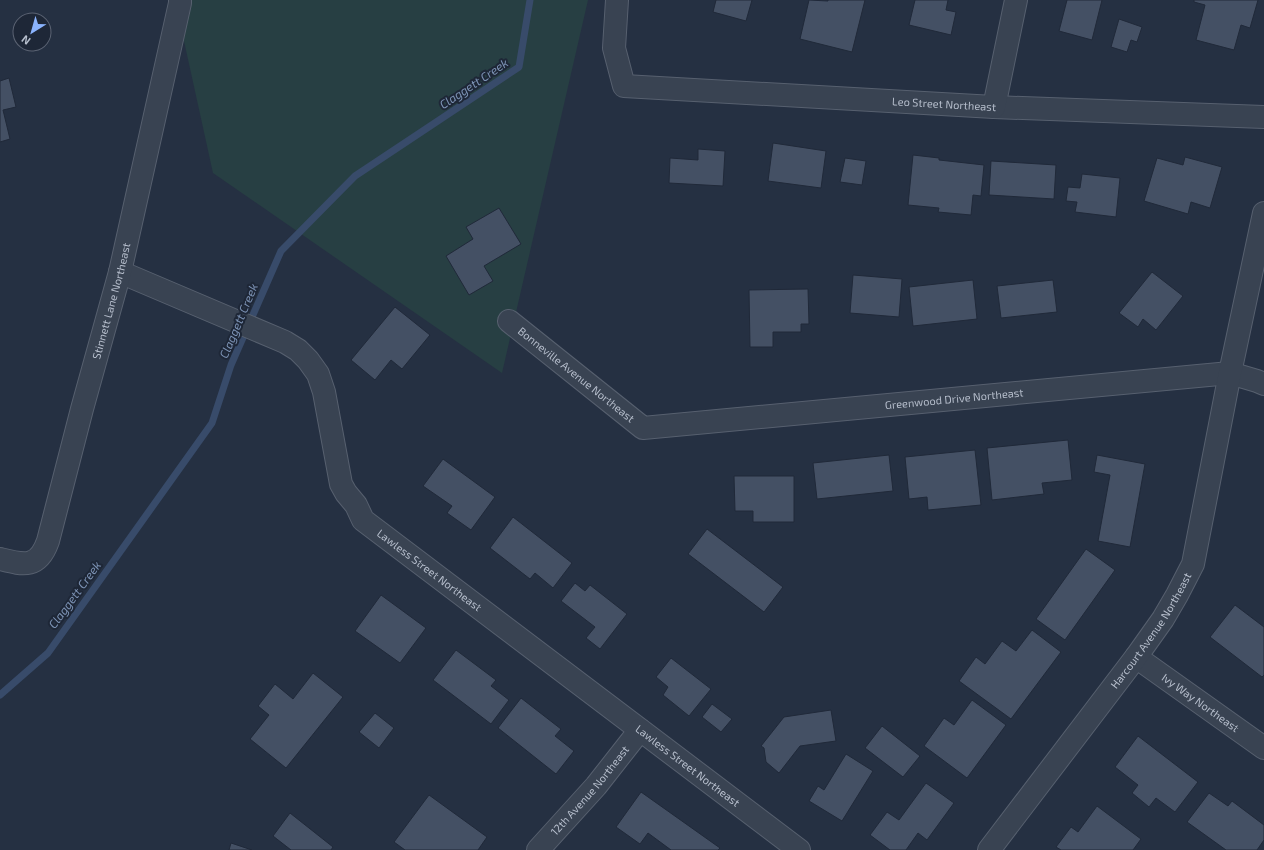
<svg xmlns="http://www.w3.org/2000/svg" width="1264" height="850" viewBox="0 0 1264 850" font-family="'Exo 2',sans-serif">
<rect width="100%" height="100%" fill="#253042"/>
<path fill="#273f43" d="M175,0H588L502,373L213,173Z"/>
<g fill="none" stroke-linecap="round" stroke-linejoin="round">
<path stroke="#384b6a" stroke-width="7" d="M0,695L48,653L212,423L231,365L281,251L355,176L519,67L530,0"/>
</g>
<path fill="#445064" stroke="#202939" d="M716,0H752L746,21L713,12Z
M809,0L828,1V0H865L852,52L800,39Z
M915,0H948L946,10L956,12L951,35L909,25Z
M1067,0H1102L1092,40L1059,31Z
M1194,0H1258L1250,28L1241,25L1234,50L1196,40L1205,5L1194,2Z
M1119,19L1142,27L1137,42L1131,40L1127,52L1111,47Z
M9,78L16,107L3,110L10,139L0,142V81Z
M773,143L826,151L821,188L768,181Z
M698,149L725,151L723,186L669,183L670,158L698,160Z
M913,155L939,158V160L984,165L981,196L973,195L971,215L938,212L939,208L908,205Z
M1185,157L1222,167L1210,208L1191,202L1188,214L1144,201L1157,158L1183,165Z
M845,158L866,161L862,185L840,182Z
M991,161L1056,165L1054,199L989,195Z
M1082,174L1120,178L1116,217L1075,212L1077,202L1066,201L1068,187L1080,188Z
M499,208L521,244L484,266L493,281L469,295L446,256L473,239L466,227Z
M1152,272L1183,296L1156,330L1143,319L1138,327L1119,313Z
M853,275L902,279L899,317L850,313Z
M973,280L977,319L913,326L909,287Z
M1053,280L1057,312L1001,318L997,286Z
M808,289L809,324H801V332H773V347H750L749,290Z
M395,307L430,335L402,369L391,360L375,380L351,360Z
M1068,440L1072,480L1042,483L1044,494L992,500L987,448Z
M975,450L981,505L928,510L927,497L909,499L905,457Z
M889,455L893,491L817,499L813,463Z
M1097,455L1145,464L1130,547L1098,541L1110,475L1094,472Z
M443,459L495,497L471,530L447,513L452,506L423,486Z
M734,476H794V522H753V511H735Z
M513,517L572,563L553,588L535,573L530,579L490,548Z
M707,529L783,587L764,612L688,554Z
M1086,549L1115,570L1065,640L1036,619Z
M575,583L585,591L590,585L627,614L600,649L586,638L595,627L561,601Z
M381,595L426,628L400,663L355,631Z
M1235,605L1264,627V675L1262,677L1210,637Z
M1032,630L1061,652L1011,719L959,681L976,657L985,664L1002,641L1016,651Z
M456,650L496,680L491,686L509,700L491,724L433,680Z
M671,658L711,689L689,716L663,695L668,687L656,677Z
M313,673L343,697L286,768L250,739L269,715L258,706L275,684L293,699Z
M521,698L561,729L555,736L574,751L556,774L498,728Z
M972,700L1006,725L967,778L924,746L944,718L954,725Z
M712,704L732,719L721,732L702,717Z
M831,710L836,741L800,746L779,773L766,762L764,748L761,746L784,717Z
M375,713L394,728L379,748L359,732Z
M882,726L920,756L903,777L865,748Z
M1138,736L1198,782L1175,812L1156,798L1149,807L1132,793L1138,785L1115,767Z
M846,754L873,771L842,821L809,801L818,786L824,790Z
M926,783L954,803L927,840L918,833L906,850H890L870,835L887,812L899,820Z
M641,792L720,848L718,850H671L648,833L640,844L616,827Z
M1209,793L1228,806L1232,801L1264,825V840L1257,850H1226L1187,822Z
M429,795L487,837L478,850H405L394,842Z
M1097,806L1141,839L1133,850H1061L1056,847L1071,827L1078,832Z
M290,813L333,847L331,850H291L273,836Z
M231,843L252,850H229Z"/>
<g fill="none" stroke-linecap="round" stroke-linejoin="round">
<defs>
<g id="minor">
<path id="s1" d="M617,0L614,48L624,86L994,107L1264,117"/>
<path d="M994,107L1016,0"/>
<path id="s2" d="M120,272L285,342L298,350L308,360L318,374L324,392L341,484L346,493L356,505L363,520L799,850"/>
<path id="s3" d="M509,321L643,428L1230,373L1257,381L1264,384"/>
<path id="s4" d="M0,559C24,565 38,569 48,541L82,409L120,272L180,3V0"/>
<path id="s5" d="M1136,657L1264,748"/>
<path id="s6" d="M538,850L596,786L640,730"/>
<path id="s7" d="M989,850L1136,657L1163,619L1177,595L1193,564L1230,373L1264,213"/>
</g>
</defs>
<use href="#minor" stroke="#57606f" stroke-width="24"/>
<use href="#minor" stroke="#394352" stroke-width="22"/>
</g>
<g text-anchor="middle" stroke-width="4" stroke-linejoin="round" paint-order="stroke">
<g font-size="11" fill="#b6becc" stroke="#1e2737">
<text dy="4" stroke="none"><textPath href="#s1" startOffset="408">Leo Street Northeast</textPath></text>
<text dy="4" stroke="none"><textPath href="#s4" startOffset="308">Stinnett Lane Northeast</textPath></text>
<text dy="4" stroke="none"><textPath href="#s3" startOffset="86">Bonneville Avenue Northeast</textPath></text>
<text dy="4" stroke="none"><textPath href="#s3" startOffset="484">Greenwood Drive Northeast</textPath></text>
<text dy="4" stroke="none"><textPath href="#s2" startOffset="464">Lawless Street Northeast</textPath></text>
<text dy="4" stroke="none"><textPath href="#s7" startOffset="273">Harcourt Avenue Northeast</textPath></text>
<text dy="4" stroke="none"><textPath href="#s5" startOffset="79">Ivy Way Northeast</textPath></text>
<text dy="4" stroke="none"><textPath href="#s2" startOffset="788">Lawless Street Northeast</textPath></text>
<text dy="4" stroke="none"><textPath href="#s6" startOffset="79">12th Avenue Northeast</textPath></text>
</g>
<g font-size="12" font-style="italic" fill="#7c92b4" stroke="#1e2737">
<text transform="translate(474 84) rotate(-34)" y="4">Claggett Creek</text>
<text transform="translate(239 321) rotate(-67)" y="4">Claggett Creek</text>
<text transform="translate(75 595) rotate(-54)" y="4">Claggett Creek</text>
</g>
</g>
<g transform="translate(32 32) rotate(217)"><circle r="19" fill="#1e2737" stroke="#5b6373"/>
<path d="M0-3L7 15L0 10L-7 15Z" fill="#8ab3fd"/>
<text y="-6" font-size="11" font-weight="bold" text-anchor="middle" fill="#b6becc">N</text>
</g>
</svg>
